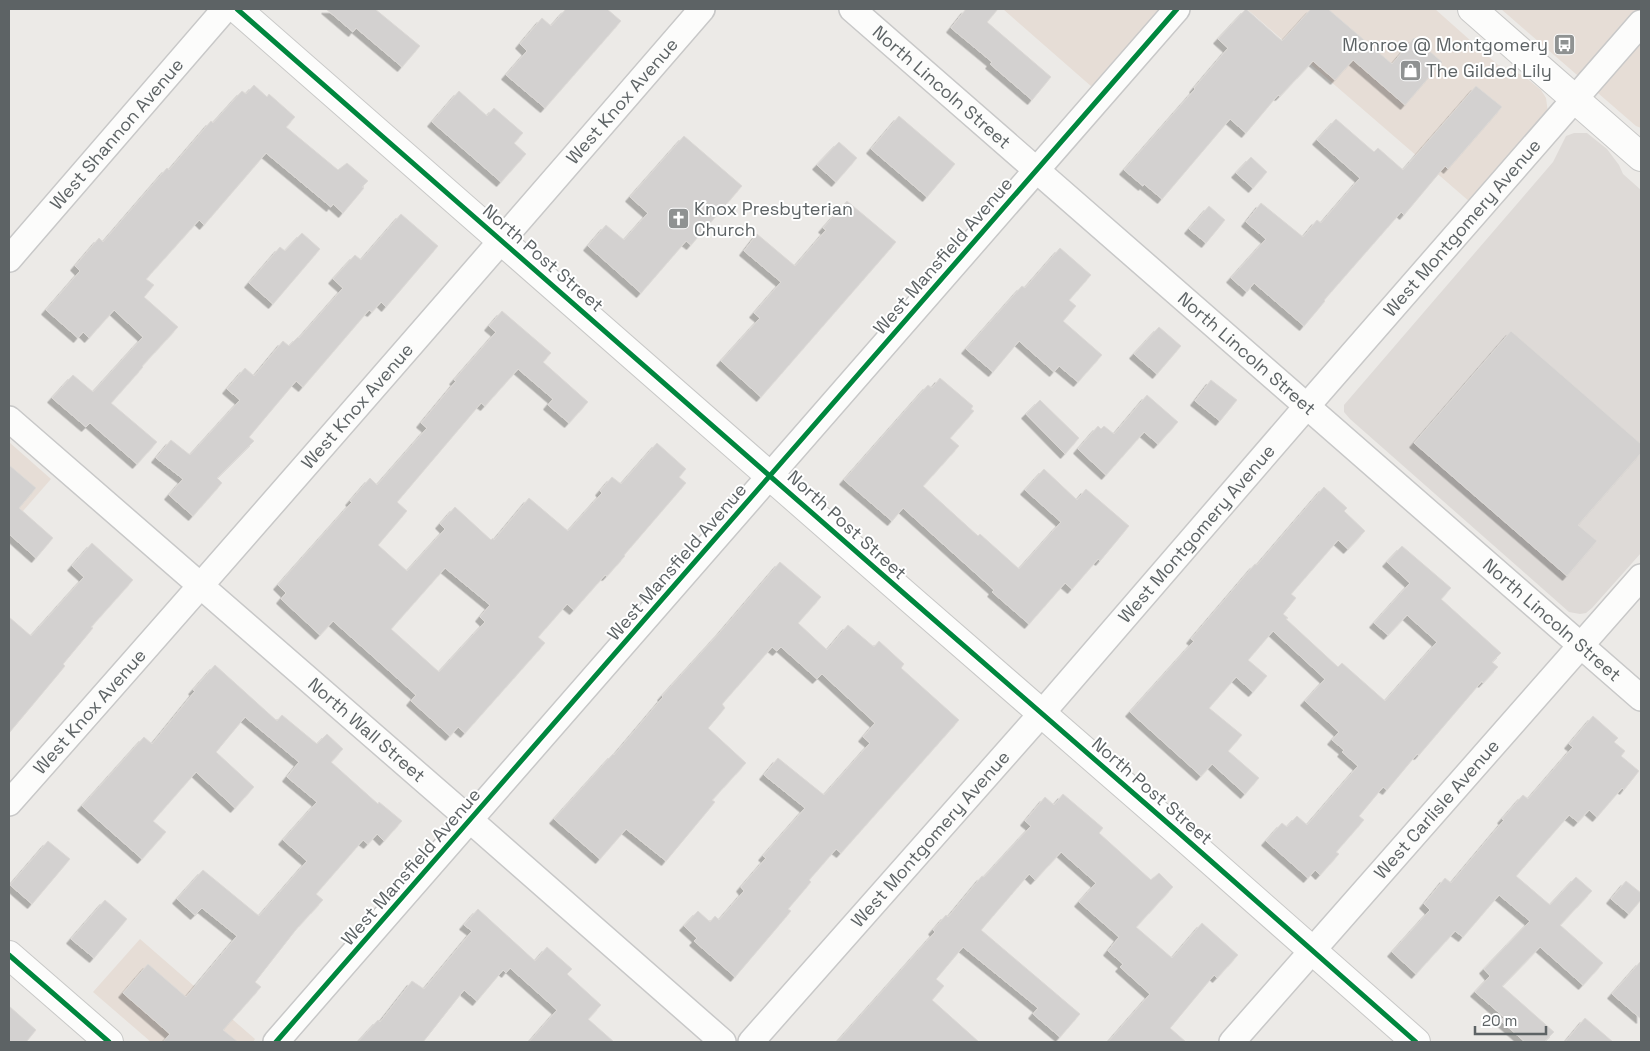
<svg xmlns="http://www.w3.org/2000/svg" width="1650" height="1051" viewBox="0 0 1650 1051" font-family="'Space Grotesk',sans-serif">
<defs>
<filter id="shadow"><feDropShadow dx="-4.5" dy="4.5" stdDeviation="0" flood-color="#0004"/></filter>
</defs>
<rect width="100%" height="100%" fill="#eceae7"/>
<path fill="#e6ddd6" d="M1003,9H1160L1092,87Z
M1247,9H1435L1498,65L1524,76L1541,90L1546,98L1548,113L1470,202Z
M1501,9H1641V128L1636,126Z
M9,442L51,479L9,527Z
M140,939L255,1039L253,1042H151L93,992Z"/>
<path fill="#dedad7" d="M1574,133H1587L1607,149L1619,165L1623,174L1641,190V553L1592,608L1586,613L1580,614L1569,612L1350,419L1344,412V405L1553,162L1566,136Z"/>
<path fill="#d3d1d0" stroke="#dcd9d6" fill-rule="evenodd" filter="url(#shadow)" d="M326,9H375L420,46L402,67L356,28L353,32Z
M566,9H607L621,21L545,108L506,75L527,51L520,44L542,18L551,26Z
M966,9H998L987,22L1051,77L1032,100L990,64L992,62L951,28Z
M1246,9L1282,41L1311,9H1328L1392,64L1414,38L1442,62L1405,105L1353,60L1335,80L1313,61L1280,96L1278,95L1246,133L1230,119L1162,199L1144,184L1143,186L1124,170L1195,89L1194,88L1228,48L1218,39Z
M254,85L267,97L269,94L295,117L286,127L338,170L347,163L368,181L362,187L364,188L343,213L333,204L331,207L266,153L204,225L199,220L146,279L154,285L144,297L178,327L142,366L143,367L111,403L157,442L137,464L90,423L86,427L52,398L73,375L93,392L143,337L114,310L89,338L83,332L78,338L46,310L80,271L75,266L99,238L103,242L167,168L169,170L211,121L213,123L242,91L246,94Z
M1476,86L1502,107L1448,169L1445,166L1404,215L1401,212L1324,300L1325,301L1304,326L1254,283L1247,292L1231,278L1266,239L1246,222L1261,203L1303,237L1317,220L1321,223L1360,178L1317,140L1336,119L1374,152L1378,148L1403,170Z
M459,91L487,116L494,108L523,133L514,143L526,154L501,182L432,122Z
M899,116L955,164L927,197L871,149Z
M684,136L742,186L691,245L686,241L641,293L588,246L606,225L624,240L648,213L630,197Z
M839,142L857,158L836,182L817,165Z
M1251,157L1267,172L1253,188L1236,173Z
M847,201L896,242L761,397L721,361L760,318L754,313L781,282L744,251L757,234L795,266L826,230L823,228Z
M1209,206L1225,220L1206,243L1189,229Z
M401,214L438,246L386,307L381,302L372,312L369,310L303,387L296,381L249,437L254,441L217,478L222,483L193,516L169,495L183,479L156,458L171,440L190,455L240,400L227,389L245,368L254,376L283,341L289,346L298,337L299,338L343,288L333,279L355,255L361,260Z
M302,233L320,249L273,304L249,283L280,247L285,251Z
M1060,248L1091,275L1069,300L1076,306L1063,321L1102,355L1078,382L1059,366L1054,372L1019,341L993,372L966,349L1022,286L1025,288Z
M502,311L551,353L543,362L588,402L569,423L548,405L553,399L518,369L485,406L481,403L397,502L407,511L378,545L407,571L445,529L440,524L455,507L491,540L493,538L494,540L529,498L568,531L602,493L600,491L612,477L621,484L657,443L686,469L679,477L686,483L624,555L625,556L607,576L605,575L574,610L567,604L538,637L545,643L465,733L458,727L450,736L411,701L416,695L333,621L320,635L281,599L286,593L278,585L352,502L350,501L370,478L377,485L427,428L421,423L456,381L454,380L496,332L489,326ZM445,568L490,605L480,617L485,622L439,672L391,629Z
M1159,327L1181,346L1157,374L1134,354Z
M1511,331L1641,444V453L1578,525L1597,541L1567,576L1414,443Z
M940,378L973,406L971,409L974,411L950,438L959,446L923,486L978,536L980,534L1019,569L1061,522L1025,490L1044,469L1077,500L1086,489L1129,526L1100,561L1098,559L1072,589L1065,583L1029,624L992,592L994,590L903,508L892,521L844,480L928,385L932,388Z
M1211,380L1237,400L1220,421L1195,401Z
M1147,395L1178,422L1158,444L1144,432L1106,475L1078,449L1098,426L1101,429L1104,426L1114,434Z
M1040,400L1079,438L1065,454L1026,414Z
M9,465L36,488L19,508L53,538L36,558L9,534Z
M1324,487L1347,508L1344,511L1365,531L1348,549L1338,540L1291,594L1296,598L1283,614L1288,618L1286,619L1338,667L1342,663L1385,701L1437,642L1407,615L1388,635L1374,623L1410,583L1387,562L1402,546L1451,588L1441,599L1501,653L1492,662L1498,667L1483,683L1482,681L1419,755L1417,754L1387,790L1383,787L1359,816L1364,820L1336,852L1339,854L1320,875L1315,870L1308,878L1266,841L1282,823L1287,827L1297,816L1307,825L1358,766L1342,752L1344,750L1332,740L1339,732L1305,701L1325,679L1273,631L1248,660L1267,676L1253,692L1236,677L1209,708L1242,735L1228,751L1259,778L1245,794L1212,764L1201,776L1130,712L1194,641L1191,639L1255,564L1257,565Z
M92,543L133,580L91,627L93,628L63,664L65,666L9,733V617L31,636L84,577L72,566Z
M780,562L821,597L798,623L827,650L848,625L874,647L879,641L904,664L901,668L959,720L841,853L836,849L809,880L811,882L788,909L791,911L735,977L694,941L697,938L684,926L698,911L710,922L715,916L719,920L744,891L741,887L766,858L763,856L805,808L764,775L778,758L824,795L870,743L863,737L875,723L822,674L817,679L781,647L777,651L772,647L722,704L725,708L708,728L746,763L712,800L715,802L666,861L626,829L600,859L554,819L613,754L614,755L663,697L662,696L721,631Z
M215,665L277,721L282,715L317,744L327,734L343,749L331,762L378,804L379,802L402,821L384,841L377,834L368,844L363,840L316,894L323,900L298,927L255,982L261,987L223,1030L238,1042H163L170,1034L123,993L148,964L186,997L237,936L202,908L195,915L177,899L203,870L259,916L307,861L283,840L317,802L287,777L299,762L245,717L216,752L254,787L235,808L196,772L153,821L166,832L142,859L82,806L144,737L152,744L195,691L193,690Z
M1593,716L1618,738L1614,742L1625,751L1621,756L1639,771L1624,790L1622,788L1597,817L1589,810L1578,822L1569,815L1516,876L1550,905L1576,877L1592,891L1560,925L1603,963L1583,985L1540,947L1502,986L1554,1032L1544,1042H1525L1501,1021L1504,1017L1475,992L1490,976L1484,969L1530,921L1499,895L1463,937L1455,931L1416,974L1392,952L1430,910L1424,904L1445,878L1451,883L1504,820L1502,819L1523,795L1528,799L1573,747L1569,744Z
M1063,794L1103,828L1099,833L1151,880L1159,873L1173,887L1136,927L1172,958L1202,923L1238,955L1217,978L1214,975L1170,1028L1186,1042H1108L1150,994L1120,967L1123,964L1108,951L1119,937L1079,902L1096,883L1061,852L1035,880L1029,874L981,930L1080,1014L1060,1037L1033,1014L1038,1008L963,947L936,979L944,986L932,1000L979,1042H837L935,932L933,930L946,915L948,917L982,876L984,877L1031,826L1025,821L1045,797L1054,805Z
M48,841L70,859L32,904L10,885Z
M1626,881L1641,893V900L1629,914L1611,899Z
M105,900L127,919L94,958L71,939Z
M478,909L535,961L547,947L572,969L567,974L601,1005L588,1019L614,1042H529L557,1010L510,968L506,973L503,970L477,1001L464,990L423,1042H358L378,1020L380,1022L412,981L424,989L472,931L464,925Z
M1641,961V1019L1612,994Z
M9,1006L36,1030L26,1042H9Z
M1585,1018L1613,1042H1565Z"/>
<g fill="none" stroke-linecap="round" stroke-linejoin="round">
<defs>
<g id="street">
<path id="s1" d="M852,9L1641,698"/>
<path id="s2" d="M9,259L225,9"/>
<path id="s3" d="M9,419L470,820L723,1042"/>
<path id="s4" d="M9,803C242,540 472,275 702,9"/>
<path d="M276,1042L1177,9"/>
<path id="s5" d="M751,1042L1042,713L1307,406L1641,23"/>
<path id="s6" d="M1232,1042L1641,577"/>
</g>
<path id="secondary" d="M237,9L908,597L1178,832L1416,1042
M1472,9L1641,157
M9,955L109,1042"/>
</defs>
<use href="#street" stroke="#c8c8c8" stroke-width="28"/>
<use href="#secondary" stroke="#c8c8c7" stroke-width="30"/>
<use href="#street" stroke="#fcfcfb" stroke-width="25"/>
<use href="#secondary" stroke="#fcfcfb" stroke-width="28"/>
<defs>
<path id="cycleway" d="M237,9L908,597L1178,832L1416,1042
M9,955L109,1042
M276,1042L1177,9"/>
</defs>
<use href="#cycleway" stroke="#fff" stroke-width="8"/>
<use href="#cycleway" stroke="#00873e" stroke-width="5"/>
</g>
<defs>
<symbol id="bus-square" viewBox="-11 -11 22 22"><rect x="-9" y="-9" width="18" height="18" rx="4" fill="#8f9292" stroke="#fff"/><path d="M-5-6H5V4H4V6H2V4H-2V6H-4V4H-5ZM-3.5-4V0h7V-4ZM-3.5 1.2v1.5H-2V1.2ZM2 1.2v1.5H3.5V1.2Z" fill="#fff"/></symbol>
<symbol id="shop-square" viewBox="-11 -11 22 22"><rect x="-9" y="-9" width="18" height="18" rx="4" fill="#8f9292" stroke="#fff"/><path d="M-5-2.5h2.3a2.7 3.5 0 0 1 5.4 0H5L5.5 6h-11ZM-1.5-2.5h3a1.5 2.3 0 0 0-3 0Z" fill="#fff"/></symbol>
<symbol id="church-square" viewBox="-11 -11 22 22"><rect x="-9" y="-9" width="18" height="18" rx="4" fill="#8f9292" stroke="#fff"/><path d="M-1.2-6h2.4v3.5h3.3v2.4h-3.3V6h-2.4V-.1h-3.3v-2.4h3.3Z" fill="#fff"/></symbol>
</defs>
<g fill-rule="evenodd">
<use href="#bus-square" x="1552" y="32" width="25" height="25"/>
<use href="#shop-square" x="1398" y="58" width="25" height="25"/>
<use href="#church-square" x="666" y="206" width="25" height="25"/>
</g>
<g text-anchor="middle" stroke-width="4" stroke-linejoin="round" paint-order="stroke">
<g font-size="18" fill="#5d6365" stroke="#fff" text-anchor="start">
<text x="1548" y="51" text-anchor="end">Monroe @ Montgomery</text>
<text x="1426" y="77">The Gilded Lily</text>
<text x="694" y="215">Knox Presbyterian<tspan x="694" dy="21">Church</tspan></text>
</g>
<g font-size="18" fill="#5d6365" stroke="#fff">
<text dy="6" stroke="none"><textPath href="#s1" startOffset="119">North Lincoln Street</textPath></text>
<text dy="6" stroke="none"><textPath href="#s4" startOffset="932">West Knox Avenue</textPath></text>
<text dy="6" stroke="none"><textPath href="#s2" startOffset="165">West Shannon Avenue</textPath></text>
<text dy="6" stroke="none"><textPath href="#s5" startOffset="1081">West Montgomery Avenue</textPath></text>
<text transform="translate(943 256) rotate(-49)" y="6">West Mansfield Avenue</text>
<text transform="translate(543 258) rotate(41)" y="6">North Post Street</text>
<text dy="6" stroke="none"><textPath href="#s1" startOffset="524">North Lincoln Street</textPath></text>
<text dy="6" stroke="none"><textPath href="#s4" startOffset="528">West Knox Avenue</textPath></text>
<text transform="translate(847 525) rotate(42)" y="6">North Post Street</text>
<text dy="6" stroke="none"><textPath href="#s5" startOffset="676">West Montgomery Avenue</textPath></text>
<text transform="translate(677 562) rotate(-49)" y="6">West Mansfield Avenue</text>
<text dy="6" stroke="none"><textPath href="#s1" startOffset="929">North Lincoln Street</textPath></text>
<text dy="6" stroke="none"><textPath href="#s4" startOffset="122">West Knox Avenue</textPath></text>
<text dy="6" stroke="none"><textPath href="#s3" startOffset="474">North Wall Street</textPath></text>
<text transform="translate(1152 791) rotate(41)" y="6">North Post Street</text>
<text dy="6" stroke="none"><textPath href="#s6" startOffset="310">West Carlisle Avenue</textPath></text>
<text dy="6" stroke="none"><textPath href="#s5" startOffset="271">West Montgomery Avenue</textPath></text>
<text transform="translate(411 867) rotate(-49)" y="6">West Mansfield Avenue</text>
</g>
</g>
<rect width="1650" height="1051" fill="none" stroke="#5d6365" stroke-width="20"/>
<path d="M1475 1026v8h71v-8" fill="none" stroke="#5d6365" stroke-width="2.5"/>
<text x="1482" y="1026" font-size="15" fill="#5d6365" stroke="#ffffff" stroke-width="4" paint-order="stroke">20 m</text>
</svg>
